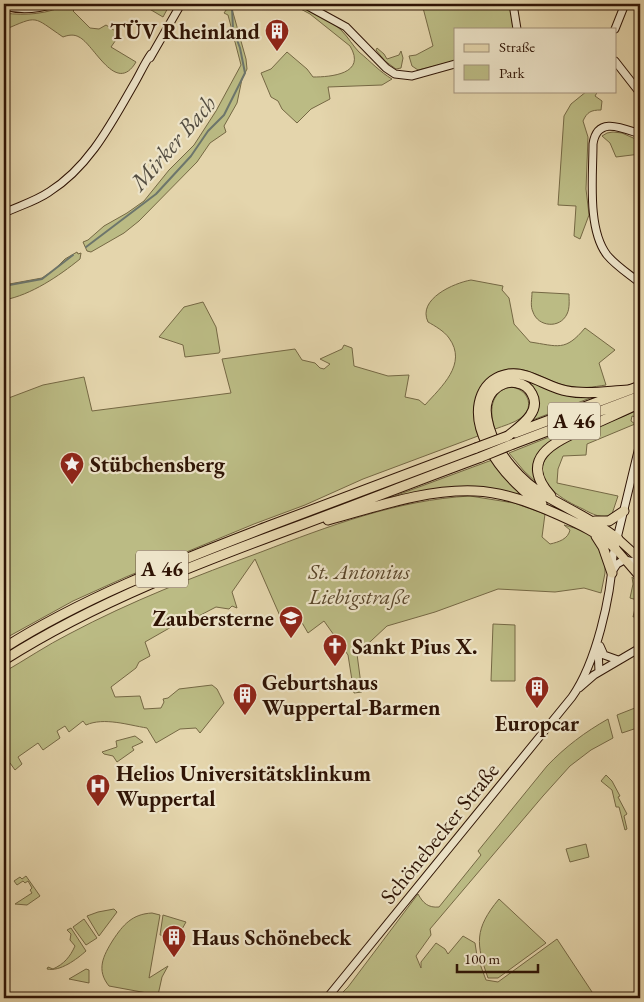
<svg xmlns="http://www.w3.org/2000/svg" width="644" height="1002" viewBox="0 0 644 1002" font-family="'EB Garamond',serif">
<rect width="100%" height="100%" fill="#e4d5ac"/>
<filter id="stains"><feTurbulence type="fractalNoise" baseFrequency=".004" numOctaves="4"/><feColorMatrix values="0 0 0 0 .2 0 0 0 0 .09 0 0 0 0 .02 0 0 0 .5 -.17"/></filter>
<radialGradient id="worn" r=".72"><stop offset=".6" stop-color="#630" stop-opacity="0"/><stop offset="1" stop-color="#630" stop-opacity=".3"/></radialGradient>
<path fill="#bbbb84" stroke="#756844" d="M69,4L79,5L73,11L90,28L99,29L106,25L120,34L111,47L136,62C116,96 94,44 79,37C74,34 68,35 63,37C32,16 39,15 4,30V13C27,16 47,14 69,4Z
M141,4H170L163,17Z
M422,4H510L513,29H455V61L418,70L412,66L409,56L416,55L433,46Z
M298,5C313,12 330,19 342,31C348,37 353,46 359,52C370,61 380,72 392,79L382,85L328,87L330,99L311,109L297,123L282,109L278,101L271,97L261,73L271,69L287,52L307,69L313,77C331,77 367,74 350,46L310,14L297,7Z
M229,6L232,9L246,59L247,69L242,79L237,103L224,126L226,132L210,143L197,162L139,221L124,233L91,252L87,251L83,242L88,240L104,226L127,213L144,201L169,170L194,145L216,111L241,65L228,15L224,13Z
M377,48L384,54L387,59L399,55L401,51L403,58L401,68L396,69L385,61L376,50Z
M587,91H598L595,96L602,101L601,110C591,110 587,112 583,121L588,137L586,189L589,215L580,239L574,236L576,206L558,205L564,116L571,104Z
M613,132L622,133L640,141V154L616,157L610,143L602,136L607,133Z
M77,252L78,254L81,253L80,259C59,276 31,295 4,300V285L42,278L54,270L65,259Z
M471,280L503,286L502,290L509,298L514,324L530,342C558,346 565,352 585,328L615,350L599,363L606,385C593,387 581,389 568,386C550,383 534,370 517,369C493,367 475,387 474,409C473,418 476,427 478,436L363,479L305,505L254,524L126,577L73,601L4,639V403L7,402L6,399L43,385L84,377L92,411L231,393L222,359L295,349L302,360L315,363L320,368L324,369L330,364L320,359L342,349L344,345L352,348L354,366L388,376L409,375L405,397L419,400L425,405C441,387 468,364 449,338C444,331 435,326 428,322C417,299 454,283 471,280Z
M532,292L569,294C569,300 570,308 567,314C560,329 538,327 533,312C530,306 532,299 532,292Z
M203,302L216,327L220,351L219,353L185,357L183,345L159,337L184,307Z
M514,377L528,381L549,390L598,395L530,421L535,392L496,382Z
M510,387C527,388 536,406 521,418C514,423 503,426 495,429C489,412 490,392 510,387Z
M632,404L544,448L539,485L524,471L509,453Z
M638,410L636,417L632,416L631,421L635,424L587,444L586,455L563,456L558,469L557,483L618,496L612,514C603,520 592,514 583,509C565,501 531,483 546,457C554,442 620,418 638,410Z
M492,460L530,500L498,491L373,504Z
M470,496L514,503L545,514L542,537L550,544C559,542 568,539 570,530L564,525C571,527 579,529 586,532C599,539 606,560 605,573C604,580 602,586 601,593L584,588L555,592L498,589L435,612L387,626L357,654L362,692L354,693L348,655L324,621L308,633L294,609L280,616L255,559L232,592L237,608L232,606L229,609L216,607L189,621L187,618L145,642L150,656L139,662L136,668L111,687L115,697L140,696L144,709L161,708L164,702L163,699L168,698L179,689L212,685L217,689L224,703L200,733L196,728L180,729L156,743L147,728C128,725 104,717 86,725L83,721L69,732L65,726L57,731L60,738L43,750L38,743L18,757L22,764L15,770L10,763L4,761V672C25,660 47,645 69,634C131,601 196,576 261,552C329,526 397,500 470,496Z
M632,577L640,584V615L633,617L637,600L630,598L633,584Z
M493,624L515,625V681H491Z
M640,706V727L622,733L617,715Z
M608,719L613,738L591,750L570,766L543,796L430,929L431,935L416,956L421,968V962L436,943L445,949L448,954L463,936L475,943L477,956L486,980L498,982L557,939L596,998H337L348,987L418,894C423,903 428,908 439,907L481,855L478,851L547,766C565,747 585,732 608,719Z
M135,736L143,742L132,747L134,750L117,762L113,756L104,754L102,752L117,747L116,741Z
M606,775L612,781L620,796L618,797L627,814L624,816L627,829L625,830L619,807H616L612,790L601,781Z
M586,844L589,857L570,862L566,849Z
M26,876L40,896L27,905L15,904L32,893L30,890L32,888L28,881L25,883L23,881L17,885L14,881L20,877L22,879Z
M499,899L546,943L498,978H488C476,944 474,929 499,899Z
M114,909L117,912L99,936L87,916L98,912Z
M152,913L160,915L149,978L168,966L162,977L158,995L109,986C96,970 103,956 113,940C123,925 132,914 152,913Z
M163,915L186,922L177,938L160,935Z
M84,919L97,938L86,945L73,927Z
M71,928L86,951C77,959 60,972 47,969L48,967L53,969C64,964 70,957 75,946L70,940L71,934L67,930Z
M86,969L89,970V983L69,979Z"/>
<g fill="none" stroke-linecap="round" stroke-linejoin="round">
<path stroke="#6d766c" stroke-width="2" d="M86,247L156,194L191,156L208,131L224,115L245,73L240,48L233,29L232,8
M4,286L42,279L73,255"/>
<defs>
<path id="secondary" d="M304,4L346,27L386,68L395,74L412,76L455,64
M513,4L517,29
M4,6C21,11 38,9 55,4
M615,29L625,4
M150,58L181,4
M615,61L640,93
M640,134C622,128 597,116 593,144C593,176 587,229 607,255C616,266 629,274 640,283
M4,213C19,206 36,201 49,192C89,167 111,124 134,84C140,74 144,64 151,54
M613,570L617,564L624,560L640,563
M600,646L604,655L618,660
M598,647L599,672
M579,688L594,675L640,648
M327,998L572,697C596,663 611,597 613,555L640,443"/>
<path id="primary" d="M618,539L640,559
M615,548L640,577"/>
<path id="highway" d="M515,433L640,386
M508,436C520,426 542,412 532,394C529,388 524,384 517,383C509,381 499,384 493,391C484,401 485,414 489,427C497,454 521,482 546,496C570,510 595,521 618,539
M513,444L640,396
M551,496C515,456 559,440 590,426C607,418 624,411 640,403
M542,504C535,499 527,494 521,488C498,467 468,427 482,394C487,383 497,376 509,374C528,371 548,388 567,391C587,395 608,391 628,390
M328,520C376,507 425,489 475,491C504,492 533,503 559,515C579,524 599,533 615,548
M595,521H609L624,511
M596,536L603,547L612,573
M4,648C86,596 179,561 269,526C338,500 407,474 476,448
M4,660C97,601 201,562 304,524C363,502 421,479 481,457"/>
</defs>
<use href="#secondary" stroke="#2f1405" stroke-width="9"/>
<use href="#primary" stroke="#2f1405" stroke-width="10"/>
<use href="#highway" stroke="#2f1405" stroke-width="11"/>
<use href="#secondary" stroke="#ede4c9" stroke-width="7"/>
<use href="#primary" stroke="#e4d5ac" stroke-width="8"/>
<use href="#highway" stroke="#e4d5ac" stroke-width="9"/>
<defs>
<path id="highway-bridge" d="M476,448L508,436
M481,457L513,444"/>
</defs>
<use href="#highway-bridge" stroke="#2f1405" stroke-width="11" stroke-linecap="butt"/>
<use href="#highway-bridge" stroke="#e4d5ac" stroke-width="9"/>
</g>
<defs>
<symbol id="building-pin" viewBox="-11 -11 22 30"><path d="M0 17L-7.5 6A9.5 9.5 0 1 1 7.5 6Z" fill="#8f2418" stroke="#ede4c9"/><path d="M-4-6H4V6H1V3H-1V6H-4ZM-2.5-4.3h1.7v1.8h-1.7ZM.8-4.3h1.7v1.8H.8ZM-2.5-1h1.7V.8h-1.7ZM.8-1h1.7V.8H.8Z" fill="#fff"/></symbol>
<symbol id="sight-pin" viewBox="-11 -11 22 30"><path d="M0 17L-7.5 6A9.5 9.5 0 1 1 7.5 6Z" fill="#8f2418" stroke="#ede4c9"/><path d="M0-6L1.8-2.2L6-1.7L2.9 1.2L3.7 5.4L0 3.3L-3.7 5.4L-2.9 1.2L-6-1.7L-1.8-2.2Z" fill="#fff"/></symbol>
<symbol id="school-pin" viewBox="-11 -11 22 30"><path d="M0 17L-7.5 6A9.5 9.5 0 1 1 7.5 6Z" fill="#8f2418" stroke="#ede4c9"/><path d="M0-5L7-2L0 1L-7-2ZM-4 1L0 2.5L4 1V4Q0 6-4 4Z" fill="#fff"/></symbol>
<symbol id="church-pin" viewBox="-11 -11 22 30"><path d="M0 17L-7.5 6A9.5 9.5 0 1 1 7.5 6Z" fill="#8f2418" stroke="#ede4c9"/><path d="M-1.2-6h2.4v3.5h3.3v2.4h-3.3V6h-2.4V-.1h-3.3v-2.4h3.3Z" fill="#fff"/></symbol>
<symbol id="hospital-pin" viewBox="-11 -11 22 30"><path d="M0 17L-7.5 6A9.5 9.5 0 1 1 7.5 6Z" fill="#8f2418" stroke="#ede4c9"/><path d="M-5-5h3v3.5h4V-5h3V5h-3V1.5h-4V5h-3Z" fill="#fff"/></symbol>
</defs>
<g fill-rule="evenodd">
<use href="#building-pin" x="263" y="17" width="28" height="38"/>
<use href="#sight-pin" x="58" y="450" width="28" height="38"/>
<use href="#school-pin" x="277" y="604" width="28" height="38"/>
<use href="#church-pin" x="321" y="632" width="28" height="38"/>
<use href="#building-pin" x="523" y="674" width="28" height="38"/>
<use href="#building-pin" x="231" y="681" width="28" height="38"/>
<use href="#hospital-pin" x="84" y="772" width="28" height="38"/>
<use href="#building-pin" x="160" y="923" width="28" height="38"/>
</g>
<g text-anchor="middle" stroke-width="4.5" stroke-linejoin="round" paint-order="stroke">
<g fill="#ede4c9" stroke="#685240" stroke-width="1">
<rect x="548" y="402.5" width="52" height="37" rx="4"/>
<rect x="136" y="550.5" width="52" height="37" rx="4"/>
</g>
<g font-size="21" font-weight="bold" fill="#2f1405">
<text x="574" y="428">A 46</text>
<text x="162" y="576">A 46</text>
</g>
<g font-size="22" font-weight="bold" fill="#2f1405" stroke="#ede4c9" text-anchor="start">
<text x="260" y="39" text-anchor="end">TÜV Rheinland</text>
<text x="90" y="472">Stübchensberg</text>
<text x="274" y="626" text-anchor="end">Zaubersterne</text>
<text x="352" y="654">Sankt Pius X.</text>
<text x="262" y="690">Geburtshaus<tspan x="262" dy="25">Wuppertal-Barmen</tspan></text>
<text x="537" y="731" text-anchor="middle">Europcar</text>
<text x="116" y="781">Helios Universitätsklinkum<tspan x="116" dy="25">Wuppertal</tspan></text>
<text x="192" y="945">Haus Schönebeck</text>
</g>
<g font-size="22" font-style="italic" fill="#59462b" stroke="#ede4c9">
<text x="359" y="579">St. Antonius<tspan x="359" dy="25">Liebigstraße</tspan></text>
</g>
<g font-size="22" fill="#2f1405" stroke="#ede4c9">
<text transform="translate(439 833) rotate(-51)" y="8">Schönebecker Straße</text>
</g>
<g font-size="24" font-style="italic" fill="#534d41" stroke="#ede4c9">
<text transform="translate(173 143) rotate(-49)" y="8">Mirker Bach</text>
</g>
</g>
<rect width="644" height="1002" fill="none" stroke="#e4d5ac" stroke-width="20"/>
<rect x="5" y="5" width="634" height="992" fill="none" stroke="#2f1405" stroke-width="2.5"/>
<rect x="10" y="10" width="624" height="982" fill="none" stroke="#2f1405"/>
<rect x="454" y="28" width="162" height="65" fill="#ede4c9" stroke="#a1917b"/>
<rect x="464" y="44" width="25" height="8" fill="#e4d5ac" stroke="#a1917b"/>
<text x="499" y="52" font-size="15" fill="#2f1405">Straße</text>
<rect x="464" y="65" width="25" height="15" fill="#bbbb84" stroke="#a1917b"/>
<text x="499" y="78" font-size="15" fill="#2f1405">Park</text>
<path d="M457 964v8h81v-8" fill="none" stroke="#2f1405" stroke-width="2.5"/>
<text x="464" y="964" font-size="15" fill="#2f1405" stroke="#ede4c9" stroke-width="4" paint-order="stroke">100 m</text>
<rect width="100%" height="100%" filter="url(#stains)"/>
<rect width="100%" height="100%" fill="url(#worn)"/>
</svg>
